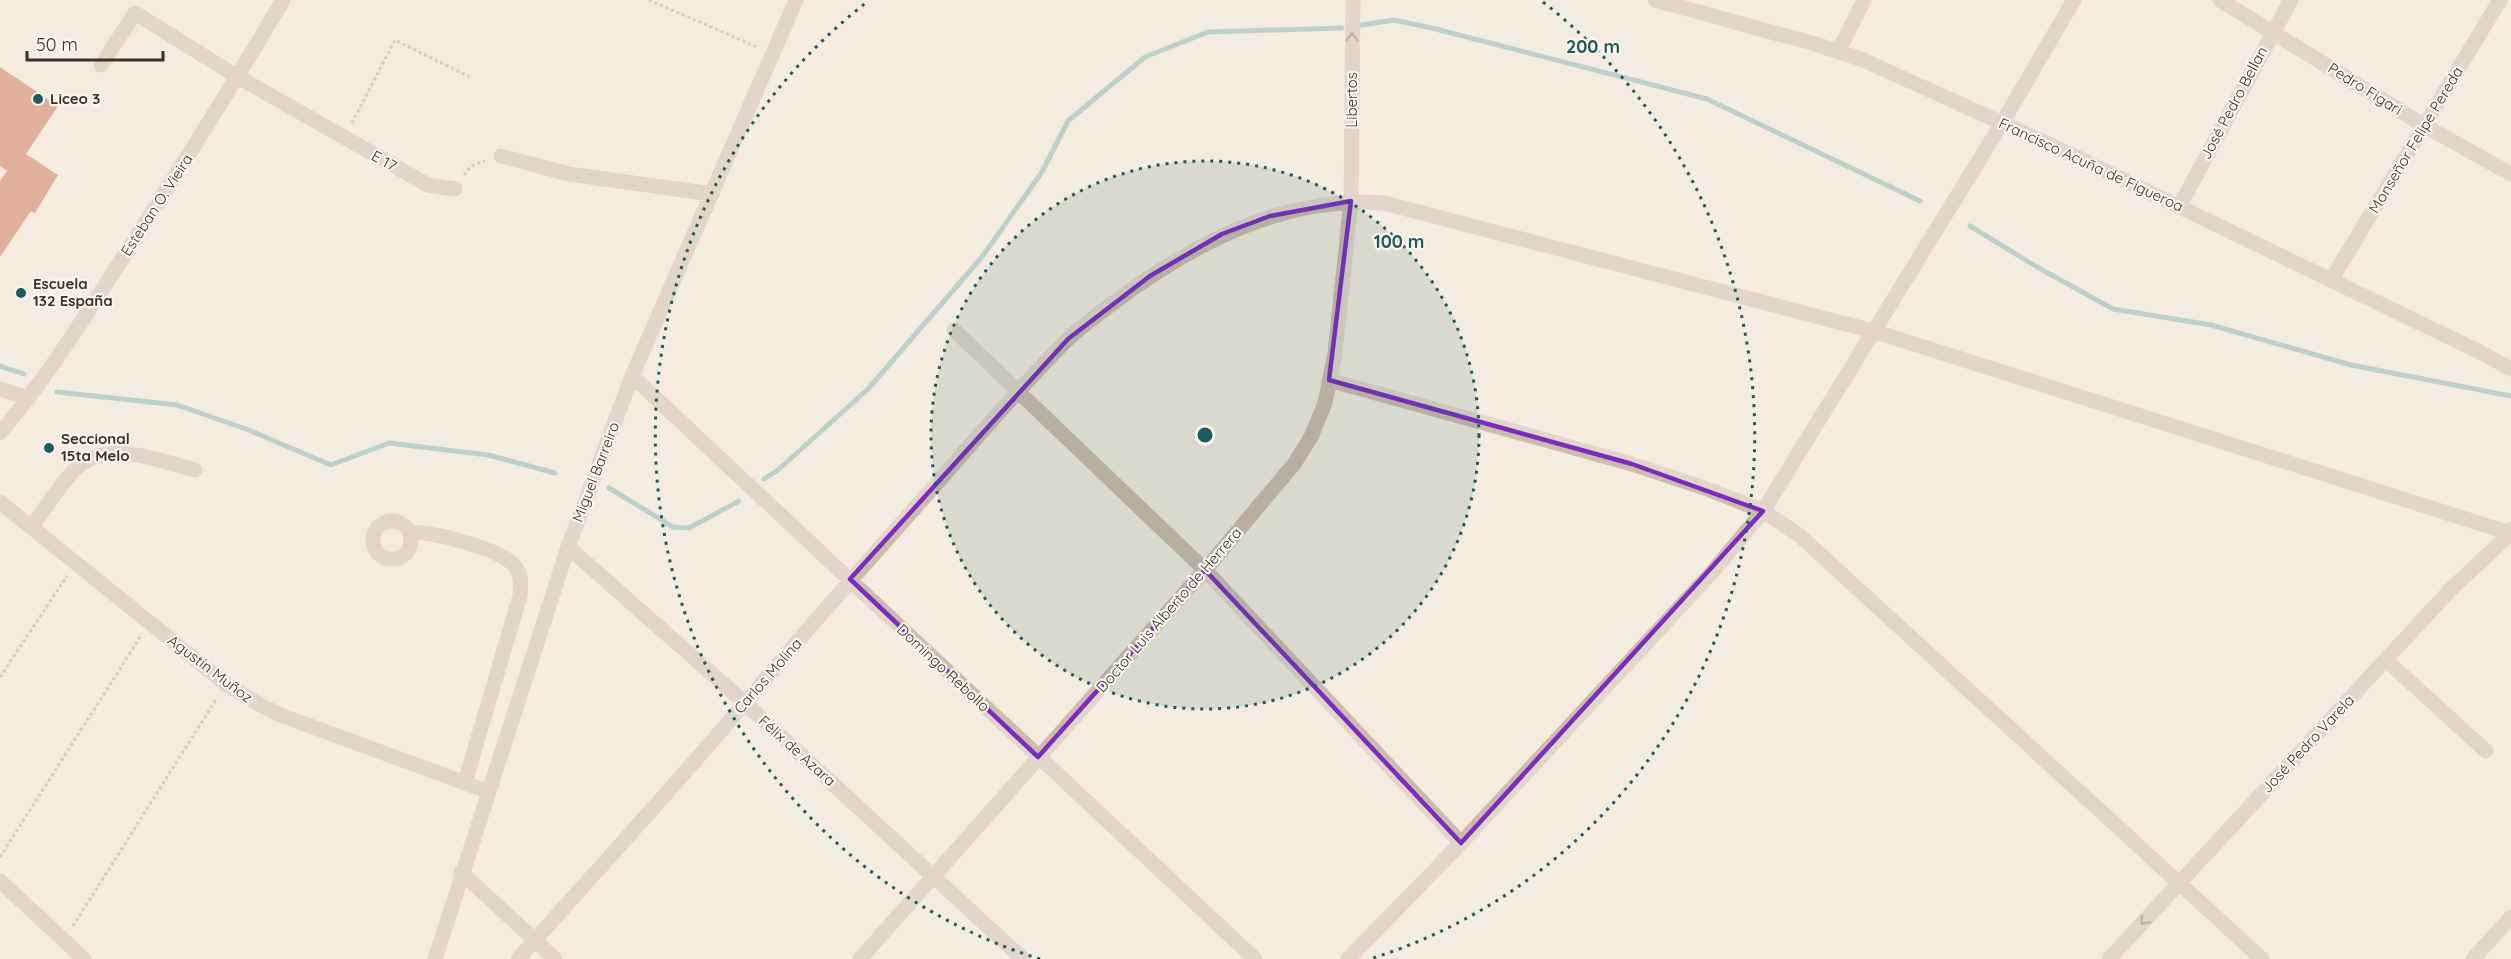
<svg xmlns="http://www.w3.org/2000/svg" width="2511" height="959" viewBox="0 0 2511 959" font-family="Quicksand,sans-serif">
<rect width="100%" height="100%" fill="#f4ebe1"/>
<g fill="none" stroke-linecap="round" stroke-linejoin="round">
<path stroke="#7fb0b2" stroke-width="5" d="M1362,25L1394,20L1432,28L1707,99L1920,201
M1970,226L2037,267L2113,309L2211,325L2351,365L2511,396
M0,366L24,374
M57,392L177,405L246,429L331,465L389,443L488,455L555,473
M764,479L778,470L868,389L982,257L1042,172L1068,121L1145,57L1208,32L1342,28
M609,488L673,527L689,528L739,501"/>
</g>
<path fill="#c8694b" d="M0,67L58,106L26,154L58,175L35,213L31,211L0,257V181L7,171L0,166Z"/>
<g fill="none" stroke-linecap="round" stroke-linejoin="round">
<path stroke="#b9a596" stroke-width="3" stroke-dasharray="3 3" stroke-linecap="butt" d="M649,0L757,47
M352,123L395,40L472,78
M464,175L471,166L485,161
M0,677L67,576
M0,857L141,636
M73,926L217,698"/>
<path stroke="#cdbbac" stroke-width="15" d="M1655,0L1815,44L1861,59L2068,153L2480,352L2511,369
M2220,0L2425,126L2511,174
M1838,52L1864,0
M101,65L135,13L238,77L428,185L455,189
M501,156L569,174L712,194
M2179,207L2291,0
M2331,280L2500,0
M954,330L1205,570L1461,843
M632,376L1255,959
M1329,380L1632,464L1710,490L1763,511L1799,535L2262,959
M0,389L29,398
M0,433C51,373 92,305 135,239C185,160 236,81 283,0
M0,502L226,684L260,705L283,716L487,791
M373 540a19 19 0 1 1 38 0a19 19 0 1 1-38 0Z
M31,527C43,512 66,475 80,465C113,440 159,461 195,470
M409,532C433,532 498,548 514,565C522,574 521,585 520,596L465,782
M568,547L745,703L1023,959
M2386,660L2486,751
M461,872L555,959
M0,881L84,959
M435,959L568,547L632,376L796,0
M518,959C600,867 683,777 762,683C820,615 879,548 938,482C980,434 1021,386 1066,341C1086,322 1109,306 1131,290C1206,237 1290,196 1384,203L1873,331L2510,533L2511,529
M860,959L1205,570L1294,464L1311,437L1325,403L1335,353L1351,201L1353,0
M1348,959L1461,843L1715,569L1763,511L2002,123L2074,0
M2109,959L2451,589L2511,533
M2473,959L2511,917"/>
</g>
<defs><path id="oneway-chevron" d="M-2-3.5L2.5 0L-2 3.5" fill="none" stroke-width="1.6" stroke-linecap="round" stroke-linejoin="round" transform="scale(1.5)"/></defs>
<g stroke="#7d6f65">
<use href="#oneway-chevron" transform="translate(1352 37) rotate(-90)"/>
<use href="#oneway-chevron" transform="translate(2144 921) rotate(132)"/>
</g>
<path d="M0 0H2511V959H0ZM1351,201L1329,380L1632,464L1763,511L1461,843L1205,570L1038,757L850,579L1068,339L1150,276L1222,234L1270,216Z" fill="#f4ebe1" fill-opacity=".55" fill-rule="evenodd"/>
<path fill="none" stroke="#7b2cbf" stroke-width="4.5" stroke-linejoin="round" d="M1351,201L1329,380L1632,464L1763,511L1461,843L1205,570L1038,757L850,579L1068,339L1150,276L1222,234L1270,216Z"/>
<circle cx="1205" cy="435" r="274" fill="#1f5a5e" fill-opacity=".12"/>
<g fill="none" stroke="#1f5a5e" stroke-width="3" stroke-dasharray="3 6">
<circle cx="1205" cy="435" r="274"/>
<path d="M1040 959A549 549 0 0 1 867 2M1543 2A549 549 0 0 1 1370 959"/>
</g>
<g fill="#1f5a5e" stroke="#fbf5ee" stroke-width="2">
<circle cx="38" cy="99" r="6"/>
<circle cx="21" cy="293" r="6"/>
<circle cx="49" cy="448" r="6"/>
</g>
<g text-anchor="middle" stroke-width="4.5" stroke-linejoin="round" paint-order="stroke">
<g font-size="15" fill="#3b302b" stroke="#fbf5ee">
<text transform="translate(2365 89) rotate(32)" y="5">Pedro Figari</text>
<text transform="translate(1352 100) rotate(-90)" y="5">Libertos</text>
<text transform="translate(2234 103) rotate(-62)" y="5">José Pedro Bellan</text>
<text transform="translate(2416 140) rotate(-59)" y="5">Monseñor Felipe Pereda</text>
<text transform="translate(384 161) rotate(29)" y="5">E 17</text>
<text transform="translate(2091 165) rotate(25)" y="5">Francisco Acuña de Figueroa</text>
<text transform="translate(157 205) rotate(-57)" y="5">Esteban O. Vieira</text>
<text transform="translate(596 472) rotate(-69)" y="5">Miguel Barreiro</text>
<text transform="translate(1169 610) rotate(-49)" y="5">Doctor Luis Alberto de Herrera</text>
<text transform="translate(943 668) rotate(43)" y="5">Domingo Rebollo</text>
<text transform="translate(210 669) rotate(37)" y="5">Agustín Muñoz</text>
<text transform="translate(768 676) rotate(-49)" y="5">Carlos Molina</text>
<text transform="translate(2308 744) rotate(-47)" y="5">José Pedro Varela</text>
<text transform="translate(797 751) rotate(42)" y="5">Félix de Azara</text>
</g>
<g font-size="15" font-weight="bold" fill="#3b302b" stroke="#fbf5ee" text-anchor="start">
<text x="50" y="104">Liceo 3</text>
<text x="33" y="289">Escuela<tspan x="33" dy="17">132 España</tspan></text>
<text x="61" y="444">Seccional<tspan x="61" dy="17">15ta Melo</tspan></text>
</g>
</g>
<circle cx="1205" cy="435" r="9" fill="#1f5a5e" stroke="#fbf5ee" stroke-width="3"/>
<g font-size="18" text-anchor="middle" font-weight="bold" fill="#1f5a5e" stroke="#fbf5ee" stroke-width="4.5" stroke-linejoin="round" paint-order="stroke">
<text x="1593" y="53">200 m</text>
<text x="1399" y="248">100 m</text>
</g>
<path d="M27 51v9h136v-9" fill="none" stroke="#3b302b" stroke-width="3"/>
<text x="36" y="51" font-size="18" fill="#3b302b" stroke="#fbf5ee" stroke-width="4.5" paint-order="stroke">50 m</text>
</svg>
